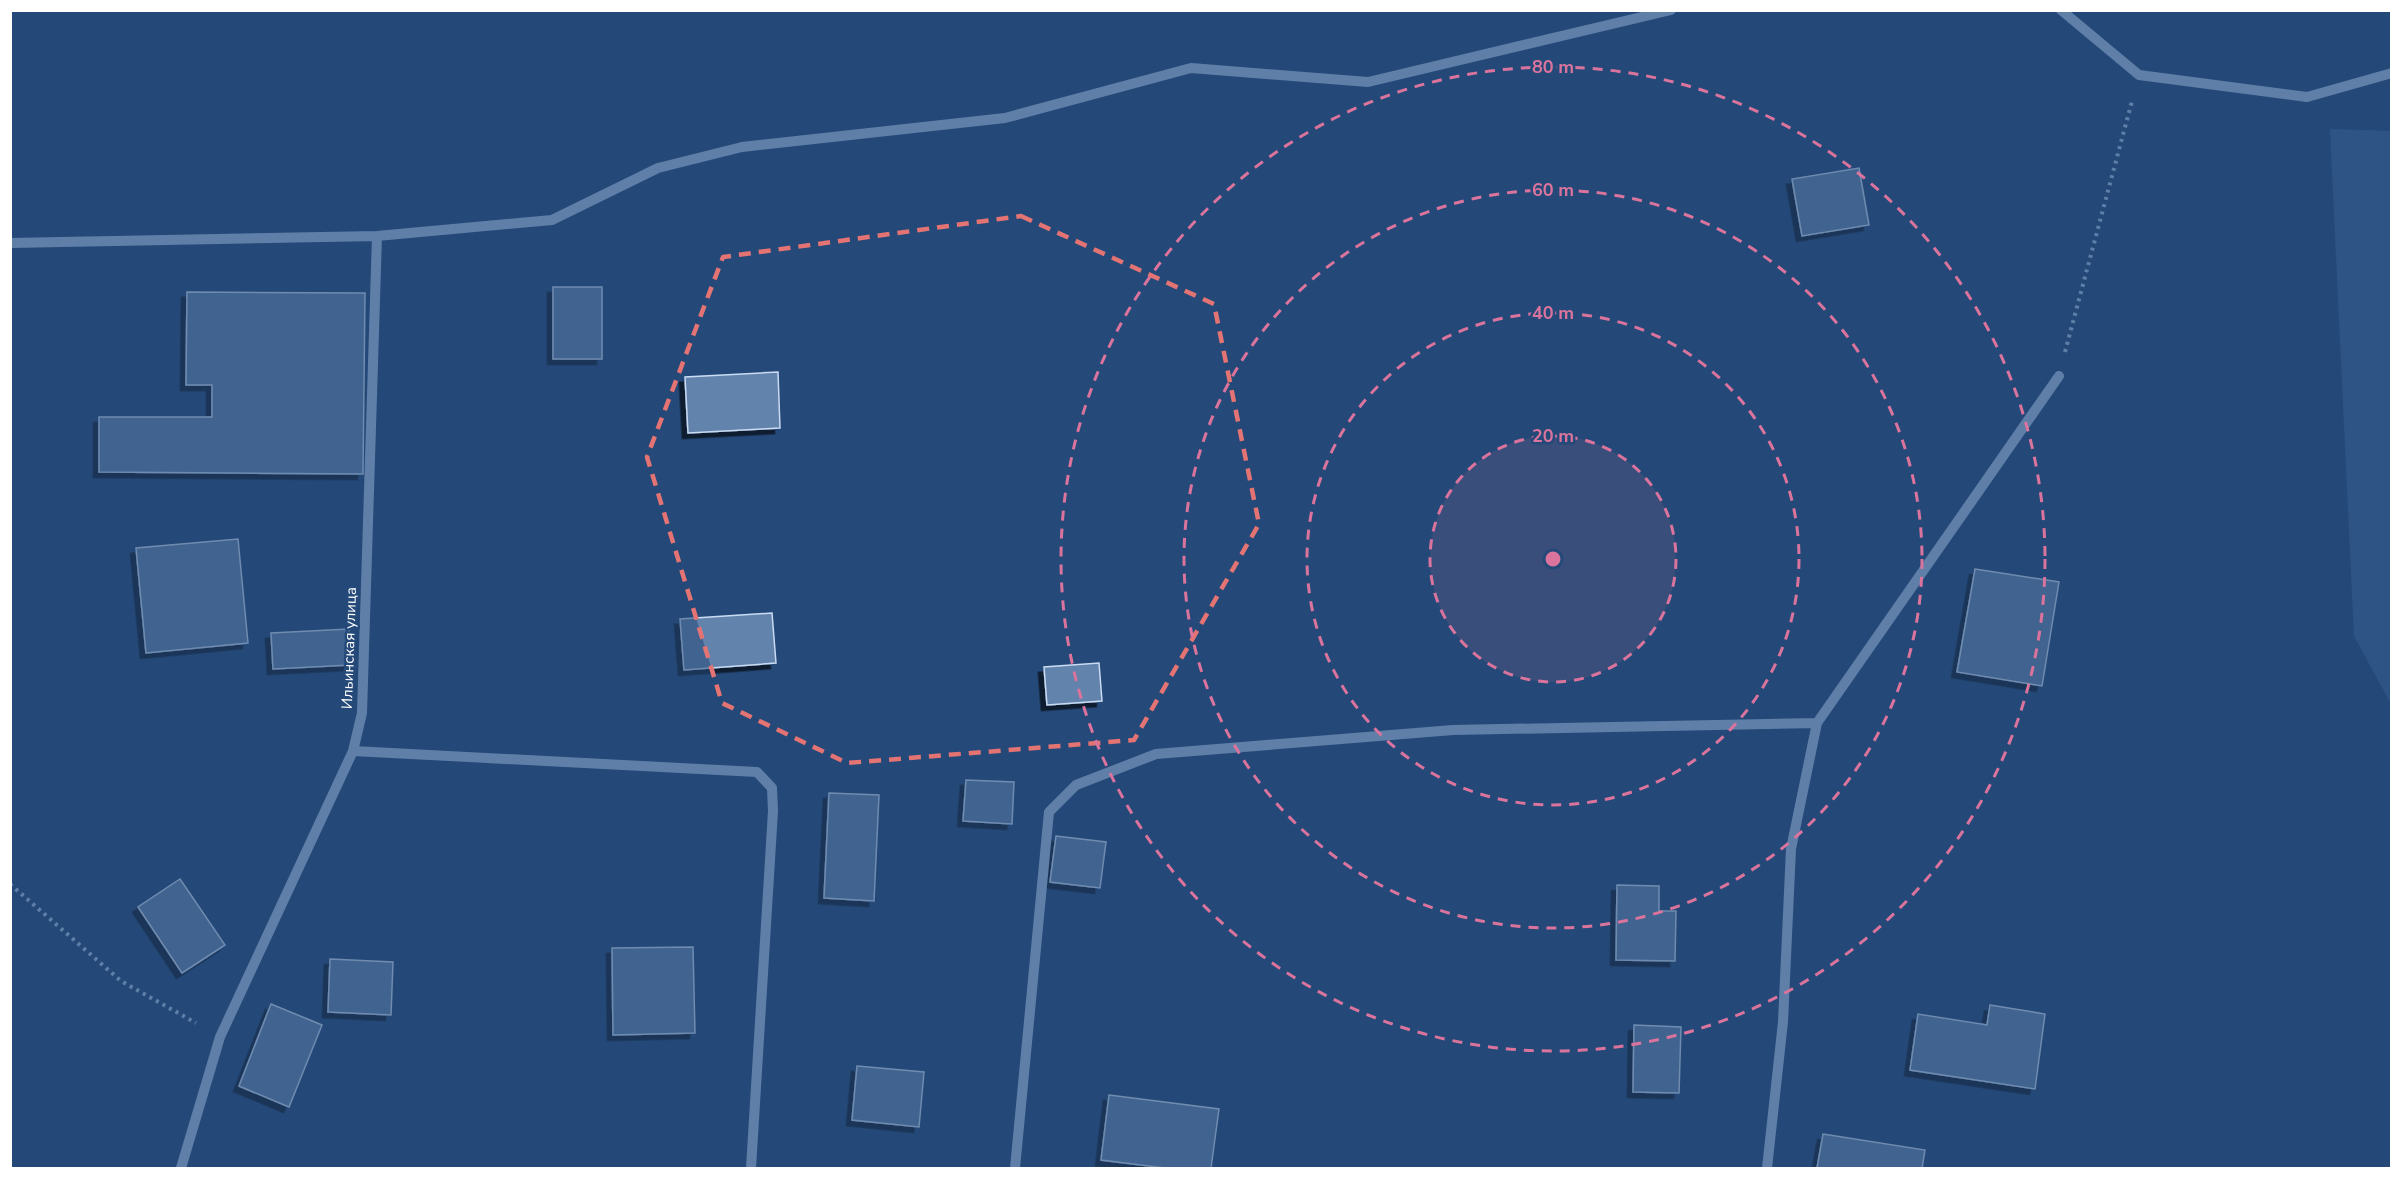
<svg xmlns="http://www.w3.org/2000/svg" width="2402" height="1179" viewBox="0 0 2402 1179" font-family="'Nunito Sans',sans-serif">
<defs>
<filter id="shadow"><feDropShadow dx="-5.5" dy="5.5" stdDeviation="0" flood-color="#0009"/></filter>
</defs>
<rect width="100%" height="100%" fill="#254978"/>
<path fill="#396395" d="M2330,129L2391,131V704L2354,636Z"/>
<path fill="#6283ac" stroke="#cadcf3" stroke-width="1.5" filter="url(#shadow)" d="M1859,168L1869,225L1802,236L1792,179Z
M553,287H602V359H553Z
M187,292L365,293L363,474L99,472V417H212V385H186Z
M778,372L780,428L688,433L685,377Z
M238,539L248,643L146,653L136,548Z
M1975,569L2059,582L2042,686L1957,672Z
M772,613L776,663L684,670L680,619Z
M349,629L350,665L273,669L271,633Z
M1099,663L1102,701L1047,705L1044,667Z
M966,780L1014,782L1012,824L963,821Z
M829,793L879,795L874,901L824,898Z
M1056,836L1106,842L1100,888L1050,882Z
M180,879L225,945L182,973L138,907Z
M1617,885L1659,886V911H1676L1675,961L1616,960Z
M693,947L695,1033L613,1035L612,948Z
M330,959L393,962L391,1015L328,1012Z
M271,1004L322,1025L289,1107L239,1086Z
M1990,1005L2045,1014L2035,1089L1910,1070L1918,1014L1987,1025Z
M1634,1025L1681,1027L1679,1093L1633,1092Z
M857,1066L924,1072L919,1127L852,1120Z
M1109,1095L1219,1109L1211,1168H1165L1101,1160Z
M1823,1134L1925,1150L1922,1168H1817Z"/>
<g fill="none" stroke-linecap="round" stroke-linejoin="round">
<path stroke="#a7c2e3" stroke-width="4" stroke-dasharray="3 4.5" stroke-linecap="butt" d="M2065,352L2132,101
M10,884L121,981L196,1023"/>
<path stroke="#a7c2e3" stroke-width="10" d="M2061,10L2139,75L2307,97L2392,73
M10,243L377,236L552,220L658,168L742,147L1005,118L1191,68L1368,82L1671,10
M353,751L757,772L772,788L773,811L751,1168
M181,1168L220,1037L353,751L362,713L377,236
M1015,1168L1049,812L1076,785L1156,754L1453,730L1817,723
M1767,1168L1783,1022L1791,849L1817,723L2059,376"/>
</g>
<path d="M0 0H2402V1179H0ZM1021,216L1214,304L1259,524L1134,740L847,763L722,703L647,457L723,257Z" fill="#254978" fill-opacity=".55" fill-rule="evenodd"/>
<path fill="none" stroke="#e47373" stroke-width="4.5" stroke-dasharray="12 8" stroke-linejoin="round" d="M1021,216L1214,304L1259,524L1134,740L847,763L722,703L647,457L723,257Z"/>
<circle cx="1553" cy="559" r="123" fill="#da749d" fill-opacity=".12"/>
<g fill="none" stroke="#da749d" stroke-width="3" stroke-dasharray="10 8">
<circle cx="1553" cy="559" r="123"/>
<circle cx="1553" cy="559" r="246"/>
<circle cx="1553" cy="559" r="369"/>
<circle cx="1553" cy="559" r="492"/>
</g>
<g text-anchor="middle" stroke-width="5" stroke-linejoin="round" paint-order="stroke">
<g font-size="15" fill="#fff" stroke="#254978">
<text transform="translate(349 648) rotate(-88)" y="5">Ильинская улица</text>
</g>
</g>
<circle cx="1553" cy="559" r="9" fill="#da749d" stroke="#254978" stroke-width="3"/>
<g font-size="18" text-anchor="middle" font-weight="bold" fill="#da749d" stroke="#254978" stroke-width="5" stroke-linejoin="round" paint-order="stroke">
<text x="1553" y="73">80 m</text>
<text x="1553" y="196">60 m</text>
<text x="1553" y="319">40 m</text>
<text x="1553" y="442">20 m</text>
</g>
<rect width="2402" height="1179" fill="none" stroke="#ffffff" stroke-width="24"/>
</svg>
